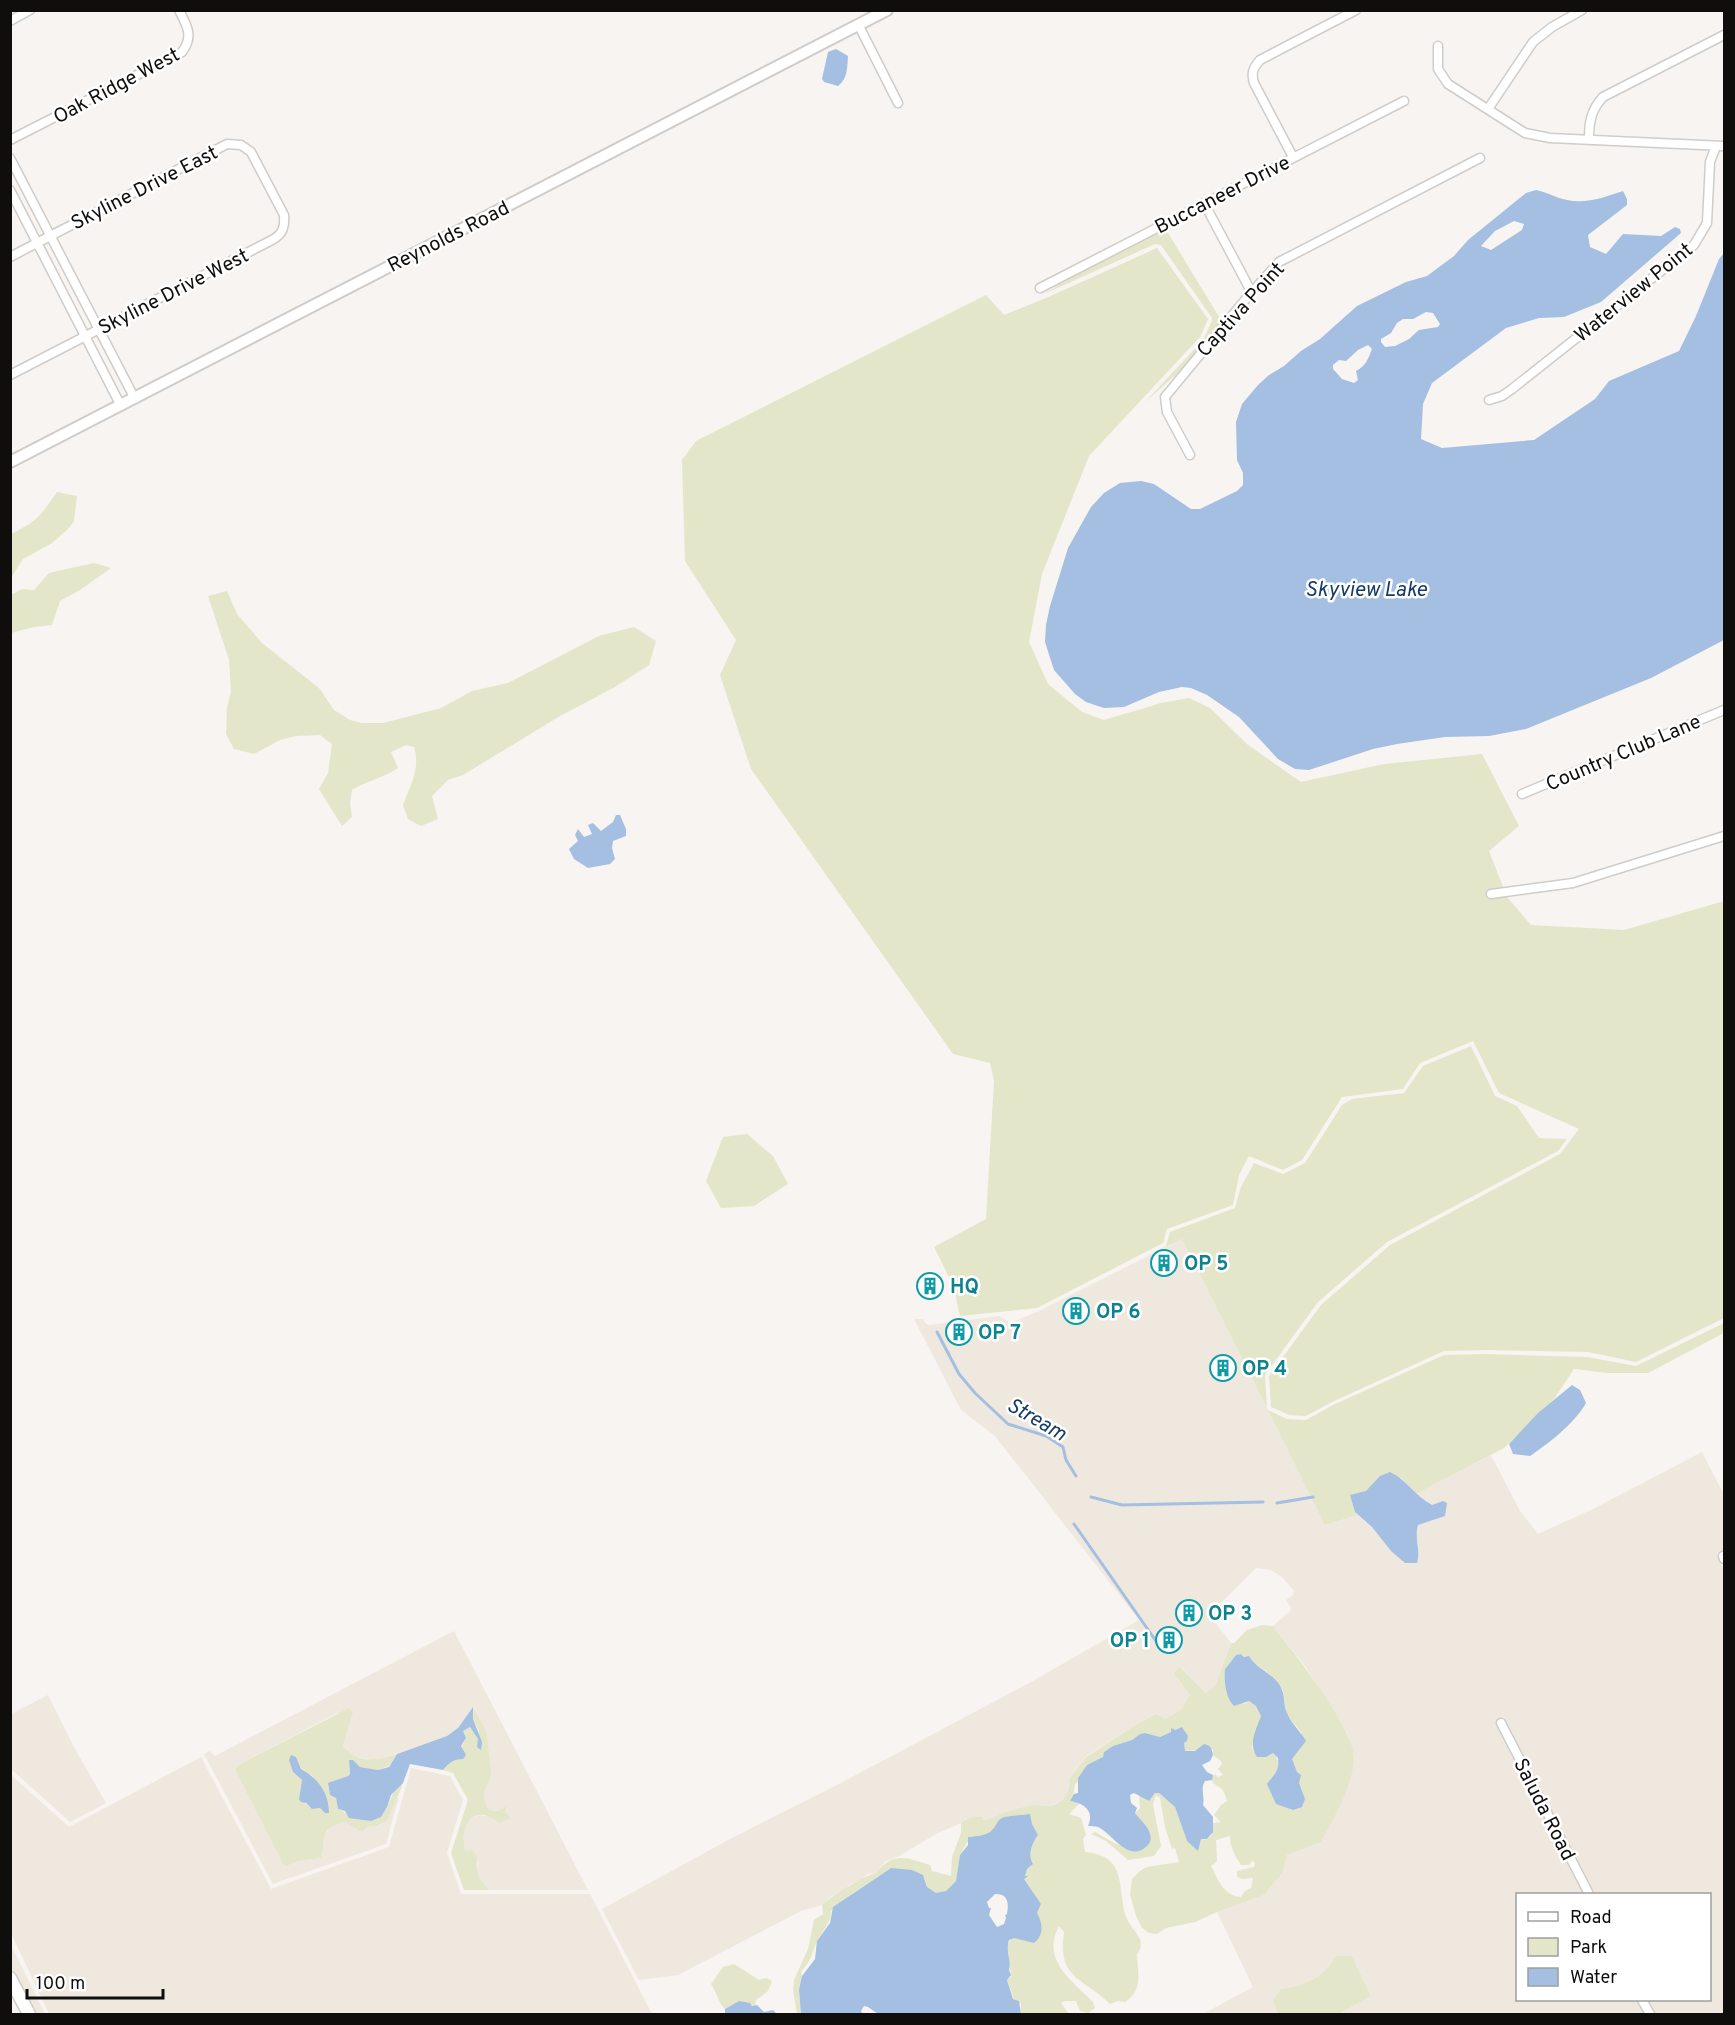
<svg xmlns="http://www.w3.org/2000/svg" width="1735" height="2025" viewBox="0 0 1735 2025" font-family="Overpass,sans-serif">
<rect width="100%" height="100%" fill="#f7f4f1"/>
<path fill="#efe8de" d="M1182,1239L1326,1525L1358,1515L1372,1527L1391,1551L1405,1562L1417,1563L1418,1544L1416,1532L1418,1525L1443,1501L1432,1505L1420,1499L1416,1494L1491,1455L1520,1511L1538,1534L1593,1509L1702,1452L1724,1495V1551L1717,1554L1724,1572V2014H1656L1648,2000H1710V1894H1595L1504,1717L1495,1722L1583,1894H1518V2000H1636L1644,2014H1339L1371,1996L1352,1956H1336L1330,1967L1315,1980L1294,1988L1273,2001L1278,2014H1203L1253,1987L1217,1912L1264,1895L1283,1872L1287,1855L1321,1842L1355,1758L1347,1733L1305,1666L1273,1626L1290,1611L1291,1608L1286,1600L1293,1595L1294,1591L1282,1577L1271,1570L1256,1568L1211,1613V1617L1231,1643L1215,1686L1206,1693L1181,1667L1174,1673L1190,1695L1181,1710L1165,1719L1143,1722L1132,1727L1086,1756L1069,1779L1071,1787L1067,1796L1060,1802L1046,1807L1038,1805L1006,1811L993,1820L966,1819L961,1823L936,1834L899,1856L885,1862L876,1873L867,1874L861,1880L849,1885L846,1890L830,1897L822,1905L801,1911L678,1975L639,1980L602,1909L730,1839L837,1785L1031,1682L1139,1620L995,1436L961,1410L914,1319H923L926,1324L929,1325L999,1316L1011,1323L1039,1311Z
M454,1631L588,1890H492L488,1889L482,1882L477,1872L478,1862L465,1851L463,1841L466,1824L470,1819L478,1815L492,1817L505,1813L507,1807L498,1811L489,1810L483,1800L484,1789L491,1776L472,1708L458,1728L447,1736L376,1761L351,1755L343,1746L353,1713H337L238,1765L235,1770L283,1864L287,1866L298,1861L321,1858L323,1836L331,1826L345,1822L376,1827L388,1820L394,1801L399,1797L386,1844L273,1884L204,1754L210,1751L215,1756Z
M48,1695L75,1749L106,1803L70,1822L11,1769V1714Z
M201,1757L271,1889L389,1847L411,1768L450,1776L463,1800L447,1853L461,1894H590L652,2014H49L11,1933V1775L69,1827Z
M10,1943L45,2014H35L11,1967Z"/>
<path fill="#e4e6ca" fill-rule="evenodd" d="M1162,223L1227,330L1145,402L1203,340L1212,321V318L1161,245L1155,244L1042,295Z
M1157,248L1208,319L1200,337L1089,456L1042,574L1029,642L1048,684L1082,712L1104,720L1161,703L1189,698L1210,708L1248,745L1301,782L1384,764L1482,754L1519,826L1489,851L1507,897L1531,925L1624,930L1724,901V1318L1636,1362L1588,1352L1486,1350L1444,1351L1332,1402L1306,1416L1289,1415L1271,1407L1269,1376L1321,1305L1390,1245L1560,1154L1579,1129L1499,1093L1473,1041L1420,1063L1403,1089L1342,1097L1302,1160L1283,1170L1249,1156L1239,1175L1233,1205L1167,1229L1163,1243L1037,1308L960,1316L953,1285L934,1247L986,1219L994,1081L990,1063L953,1054L751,769L720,675L736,640L685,561L682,460L696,441L986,295L1004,315L1046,298Z
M57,492L77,496L74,521L68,529L52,543L23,559L11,578V534C38,521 40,516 57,492Z
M94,563L111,568L80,590L60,601L52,625L34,627L11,633V595L22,589L34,590L49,573Z
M227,591L237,614L262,643L319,688L334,710L350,720L362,723H383L441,708L472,691L508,683L599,636L634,627L656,641L649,665L615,687L560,716L463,775L448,780L432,796L438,819L421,826L408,819L403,805C410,786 421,768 414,747L406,745L391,752L398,768C383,778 366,781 352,790L350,803L352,817L342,826L319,789L328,773L332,744L320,735L296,736L280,740L254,754L234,749L226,734L227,707L231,692L229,660L208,596Z
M1471,1046L1495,1096L1517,1106L1539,1138L1567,1139L1558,1151L1387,1242L1318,1302L1265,1375L1267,1408L1182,1239L1139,1260L1166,1246L1170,1232L1235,1208L1241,1187L1254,1163L1283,1174L1305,1163L1342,1105L1352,1099L1404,1093L1423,1066Z
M747,1134L773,1156L788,1184L754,1206L721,1208L706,1181L723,1137Z
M1724,1323V1333L1648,1373H1607L1574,1369L1554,1399L1504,1448L1416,1494L1401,1478C1371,1484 1369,1483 1355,1512L1358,1515L1325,1525L1268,1410L1287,1419L1306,1420L1333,1405L1444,1355L1486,1354L1587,1357L1636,1366Z
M1262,1625L1273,1626C1291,1649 1358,1733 1354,1760C1351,1789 1335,1816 1321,1842L1287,1855L1283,1872L1264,1895L1217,1912L1195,1922L1166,1928L1157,1934L1149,1933L1142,1928L1136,1916L1130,1894L1132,1879L1140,1871L1147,1867L1179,1862L1175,1848L1172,1849L1165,1827L1160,1798L1156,1795L1153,1804L1161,1846L1154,1856L1128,1860L1106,1841L1091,1834L1095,1832L1116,1844L1141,1850L1149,1843L1144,1824L1135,1813L1140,1808L1139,1795L1149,1801L1155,1793H1159L1175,1807L1187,1841L1198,1845L1202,1838L1204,1840C1214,1837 1212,1831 1213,1823L1221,1822L1214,1815L1221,1805L1227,1801C1223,1786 1222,1790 1212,1782L1211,1777L1215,1774L1218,1777L1223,1775L1218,1769L1222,1764L1221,1761L1213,1755V1749L1184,1751L1182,1727L1160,1737L1145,1733L1140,1734L1132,1740L1113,1746L1104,1752V1757L1087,1765L1078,1778L1079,1781L1075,1784L1073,1797L1071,1801L1080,1803L1069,1814L1081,1818L1086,1835L1083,1839L1085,1852C1130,1856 1116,1891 1127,1919C1133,1932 1148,1940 1137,1954C1138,1975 1143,1990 1125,2002L1118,2001L1110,2004C1083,1977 1057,1980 1064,1932L1059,1926C1041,1960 1071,1980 1093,2002L1095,2008L1088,2013L1080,2011L1076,2001H1065L1061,2003L1069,2014H1021V2004L1014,1999L1007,1979L1011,1977L1010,1966L1007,1955V1947L1011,1938L1018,1937L1034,1943L1041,1933L1037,1913L1041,1904L1024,1879L1027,1869L1031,1866C1030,1855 1031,1842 1038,1835L1032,1824L1029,1814C1018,1815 1008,1817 998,1821L992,1831L978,1838L971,1836L960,1855L956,1881L946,1891L937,1894L927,1887L925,1879L891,1868L853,1893L831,1911C831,1924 822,1930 817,1942C811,1955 812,1959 801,1972L803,1978L799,1990L801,2014H797L793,1990L794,1980L808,1949L814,1920L823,1914L822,1905C830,1897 865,1875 876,1873C895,1851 905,1858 930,1865L932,1871L951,1876L952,1857L961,1833V1823C967,1818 974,1816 982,1817L983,1820C994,1820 998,1814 1008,1811C1017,1809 1027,1806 1036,1805C1039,1805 1042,1806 1045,1806C1061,1806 1072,1794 1069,1779L1086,1757L1132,1727L1156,1714L1165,1719L1181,1710L1190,1695L1174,1673L1180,1667L1206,1693L1215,1686L1231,1643H1234L1247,1630ZM1241,1654L1266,1671L1279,1685L1283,1690L1284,1705L1287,1715L1301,1732L1300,1750L1295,1753L1291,1759L1297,1773L1299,1787L1303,1793L1270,1780C1279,1772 1282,1762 1273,1753L1266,1757L1254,1752L1252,1747L1261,1716L1256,1706L1249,1701L1244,1704L1226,1693L1225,1669L1236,1655ZM1230,1836C1230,1847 1235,1856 1241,1865H1249L1252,1861L1255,1863L1254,1867L1237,1871V1877L1243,1879L1253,1878L1251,1888L1245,1891L1241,1897C1224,1896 1218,1880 1211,1866L1217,1861L1216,1840Z
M349,1708L353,1713L343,1746C359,1764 376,1761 397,1754L389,1766L378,1770L360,1767L353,1760H349L350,1774L347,1776L328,1784L330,1795L336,1798L338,1809C354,1817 376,1830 387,1807C392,1797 393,1789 403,1783C399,1796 392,1807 388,1820L375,1827L368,1826L362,1832L345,1822C317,1829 327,1836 321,1858L298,1861L287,1866L283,1864L235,1770L238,1765ZM298,1759C298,1769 305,1771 313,1776L325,1813L320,1808L312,1809L299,1799L302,1779L297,1776Z
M474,1710L486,1731L491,1770C492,1789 476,1787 489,1810L498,1811L507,1806L505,1813L511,1818L499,1823C474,1802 459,1825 465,1851L472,1850C479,1857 476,1862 477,1870C478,1877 484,1884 488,1889L492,1890H464L451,1853L468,1800L453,1773L443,1770L449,1763L456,1759L466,1738L463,1731L470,1727L478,1739L477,1747L479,1731L473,1719Z
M1336,1956H1352L1371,1996L1339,2014H1278L1273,2001L1281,1989C1304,1987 1325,1977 1336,1956Z
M734,1964L759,1980L766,1978L772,1981L768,1991L756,2000L755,2006L739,2001L725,2009C718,2002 717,1993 711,1984L723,1967Z"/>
<path fill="#a4bfe1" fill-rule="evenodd" d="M836,49L848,56C847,68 848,78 838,86L824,82L822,79L828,52Z
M1536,190C1547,192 1556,198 1567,200C1587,204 1605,197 1623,191L1627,199V205L1588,235L1590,247L1606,254L1623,234L1661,236L1675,227L1680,229L1681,233L1601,302L1564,317L1539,318L1506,328L1432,383L1423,404L1421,439L1442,448L1534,440L1595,399L1609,381L1679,351L1696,316L1719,259L1724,253V640L1651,678L1526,729L1489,736L1445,737L1397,744L1373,749L1309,770L1295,769L1278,759L1239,717L1207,695L1191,688L1182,687L1159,692L1124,707L1104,708L1086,702L1075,694L1054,670L1045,642L1046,625L1050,606L1068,548L1091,507L1104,493L1120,483L1141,481L1154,484L1191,509H1200L1237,491L1243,485V473L1237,460L1236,422L1242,404L1258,385L1269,375L1284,366L1301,351L1320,339L1357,306L1406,282L1427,276L1454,256L1468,240L1526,193ZM1514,221L1524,224L1522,230L1491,250L1481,246L1495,231ZM1426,312L1433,313L1440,324L1438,327L1419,330L1409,339L1395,346L1385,347L1381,342V339L1391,333L1397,323L1403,319H1413ZM1368,345L1372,349C1368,359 1366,366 1356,371L1358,380L1354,383L1342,379L1333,369V365L1339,360L1346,361L1358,350Z
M616,815H620L626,829V836L613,841L612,848L615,859L610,864L588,868L574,859L569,849L578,841L575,835L578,829L584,837L592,834L588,825L593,823L601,831L613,822Z
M1572,1385L1580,1390L1586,1403C1575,1423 1548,1444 1530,1456L1513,1454L1509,1444L1538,1413Z
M1390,1472C1407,1480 1415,1496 1432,1505L1443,1501L1447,1503L1445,1516L1418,1525C1414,1538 1421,1550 1417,1563H1405L1391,1551L1372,1527L1355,1512L1350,1495L1366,1491L1380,1476Z
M1241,1654L1244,1657L1249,1656C1256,1669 1277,1675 1282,1690C1285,1697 1283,1705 1287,1713C1291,1723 1300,1731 1306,1741L1292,1759L1297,1772L1301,1775L1299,1783L1305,1799L1302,1807L1293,1810L1276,1804L1267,1784C1274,1774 1280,1771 1278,1758L1273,1753L1266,1757H1257C1248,1744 1256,1730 1261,1716L1256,1706L1249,1701L1234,1706C1225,1697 1224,1681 1225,1669L1236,1655Z
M473,1707V1719L482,1742L481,1750L477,1747L478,1739L470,1727L463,1731L466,1738L461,1746L466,1755L463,1759C453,1759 449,1763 443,1770L410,1764L403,1783L391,1795L387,1807L381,1817L371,1821L349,1818L345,1811L338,1809L336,1798L330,1795L328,1783L348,1776L350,1774L349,1760H353L360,1767L378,1770L389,1767L397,1754L447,1736L458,1728Z
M1182,1727L1188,1736L1187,1741L1184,1743L1185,1751H1195L1204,1744C1210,1745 1212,1748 1213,1755L1210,1761L1202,1765L1207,1772L1213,1775L1212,1780L1205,1781C1200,1789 1205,1796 1203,1805L1213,1817V1832L1207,1839H1201L1198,1851L1187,1841L1175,1807L1159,1793H1155L1149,1801L1134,1793L1130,1795L1131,1803L1137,1808L1135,1813C1142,1822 1158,1835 1147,1846C1128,1864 1111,1832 1098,1827C1095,1826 1091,1826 1088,1826C1095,1810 1083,1803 1070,1801L1074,1794L1078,1793V1778L1087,1765L1103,1757L1104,1752L1113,1746L1132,1740L1140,1734L1145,1733L1160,1737L1171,1732V1728L1175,1730Z
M291,1755L296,1757L301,1769C318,1778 329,1793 329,1813H325L320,1808L312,1809L306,1803L301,1802L299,1799L302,1780L293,1772L289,1760Z
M1030,1814L1032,1824L1038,1835C1033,1841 1027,1855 1033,1864L1027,1869L1025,1876H1028L1024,1879L1041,1904L1037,1913C1043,1924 1044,1935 1034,1943L1014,1938L1009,1940C1005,1953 1012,1961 1009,1970L1011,1975L1007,1980L1013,1999L1019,2001L1021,2014H878L868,2007L864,2006L861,2011L863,2014H801L799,1990L802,1976L815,1959L817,1941L830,1923L833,1907L891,1868L912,1870L923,1875L927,1887L936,1893L946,1891L956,1881L960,1855L968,1845V1837C977,1836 988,1836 993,1829C997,1825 996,1821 1002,1818C1006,1816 1024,1815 1030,1814ZM995,1894C1008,1894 1009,1902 1007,1914L1005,1915L1006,1918L1004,1924L997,1927L989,1915L991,1908H989L987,1902Z
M739,2001L750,2003L752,2006L757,2005L764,2012L773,2010L777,2014H725V2009Z"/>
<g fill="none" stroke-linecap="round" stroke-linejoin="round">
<path stroke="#a4bfe1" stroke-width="3" d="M937,1332L959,1374L975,1393L1008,1424L1046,1436L1063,1447L1066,1460L1076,1476
M1091,1497L1122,1505L1263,1502
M1277,1503L1313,1497
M1074,1524L1163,1651"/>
<defs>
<path id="minor" d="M10,21L30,10
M858,24L898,103
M1438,46V69L1448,84L1525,133L1550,138L1724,146
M1488,109L1533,42L1552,27L1582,10
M1589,139C1589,122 1591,110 1603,97L1724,35
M10,140L182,52C194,36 187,26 179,10
M1293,157L1254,83C1251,73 1253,68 1260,60L1356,10
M10,158L135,399
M10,190L121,406
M1204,203L1252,293
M10,257L227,144L241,145L251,152L284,215C285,227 283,234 272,240L10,375
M1040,288L1404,101
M1489,400L1502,396L1512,389L1694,245L1707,223L1710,162L1716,146
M1190,455L1167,412L1165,397L1245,300L1279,262L1480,158
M1522,794L1724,710
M1491,894L1573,883L1724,836
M1723,1556L1724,1559
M1501,1723L1589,1894
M1642,2000L1650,2014"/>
<path id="tertiary" d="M10,462L887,10"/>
<path id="secondary" d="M10,1978L29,2014"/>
</defs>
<use href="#minor" stroke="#cfcdc9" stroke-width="11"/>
<use href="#tertiary" stroke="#cfcdc9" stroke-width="14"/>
<use href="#secondary" stroke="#cfcdc9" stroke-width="15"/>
<use href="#minor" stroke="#fff" stroke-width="8"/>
<use href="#tertiary" stroke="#fff" stroke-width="10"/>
<use href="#secondary" stroke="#fff" stroke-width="12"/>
</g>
<defs>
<symbol id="building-ring" viewBox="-11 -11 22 22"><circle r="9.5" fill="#fff" stroke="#0f9aa8" stroke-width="1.5"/><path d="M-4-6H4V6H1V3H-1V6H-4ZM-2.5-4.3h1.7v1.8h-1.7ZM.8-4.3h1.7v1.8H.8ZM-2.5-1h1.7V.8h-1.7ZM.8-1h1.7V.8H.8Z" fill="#0f9aa8"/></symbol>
</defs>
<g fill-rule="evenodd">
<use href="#building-ring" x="1149" y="1248" width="30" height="30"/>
<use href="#building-ring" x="915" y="1271" width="30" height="30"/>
<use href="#building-ring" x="1061" y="1296" width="30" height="30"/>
<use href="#building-ring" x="944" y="1317" width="30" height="30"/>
<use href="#building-ring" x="1208" y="1353" width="30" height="30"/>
<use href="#building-ring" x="1174" y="1598" width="30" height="30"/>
<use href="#building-ring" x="1154" y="1625" width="30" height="30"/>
</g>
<g text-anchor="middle" stroke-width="5" stroke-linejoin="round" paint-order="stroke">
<g font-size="20" fill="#0f0e0d" stroke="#fff">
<text transform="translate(116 85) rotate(-28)" y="7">Oak Ridge West</text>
<text transform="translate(144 187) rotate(-27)" y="7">Skyline Drive East</text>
<text transform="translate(1222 194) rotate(-27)" y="7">Buccaneer Drive</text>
<text transform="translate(448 236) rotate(-27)" y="7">Reynolds Road</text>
<text transform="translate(173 291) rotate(-27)" y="7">Skyline Drive West</text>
<text transform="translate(1633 292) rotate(-39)" y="7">Waterview Point</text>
<text transform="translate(1240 309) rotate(-48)" y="7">Captiva Point</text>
<text transform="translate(1623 752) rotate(-23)" y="7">Country Club Lane</text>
<text transform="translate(1545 1809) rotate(63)" y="7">Saluda Road</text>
</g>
<g font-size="20" font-weight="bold" fill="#0d838f" stroke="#fff" text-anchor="start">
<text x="1184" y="1270">OP 5</text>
<text x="950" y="1293">HQ</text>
<text x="1096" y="1318">OP 6</text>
<text x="978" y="1339">OP 7</text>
<text x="1242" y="1375">OP 4</text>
<text x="1208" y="1620">OP 3</text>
<text x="1150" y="1647" text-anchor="end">OP 1</text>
</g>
<g font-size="21" font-style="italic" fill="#163b66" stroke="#fff">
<text x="1366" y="596">Skyview Lake</text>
<text transform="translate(1037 1419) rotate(30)" y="7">Stream</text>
</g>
</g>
<rect width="1735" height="2025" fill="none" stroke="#0f0e0d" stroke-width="24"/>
<rect x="1516" y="1893" width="195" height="108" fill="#ffffff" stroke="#9f9f9e" stroke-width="1.5"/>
<rect x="1528" y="1912" width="30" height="9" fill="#ffffff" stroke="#9f9f9e" stroke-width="1.5"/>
<text x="1570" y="1923" font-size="18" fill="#0f0e0d">Road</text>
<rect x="1528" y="1938" width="30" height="18" fill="#e4e6ca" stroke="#9f9f9e" stroke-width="1.5"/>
<text x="1570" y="1953" font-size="18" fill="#0f0e0d">Park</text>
<rect x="1528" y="1968" width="30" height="18" fill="#a4bfe1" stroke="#9f9f9e" stroke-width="1.5"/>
<text x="1570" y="1983" font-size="18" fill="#0f0e0d">Water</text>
<path d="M27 1989v9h136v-9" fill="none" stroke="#0f0e0d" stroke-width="3"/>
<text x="36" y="1989" font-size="18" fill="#0f0e0d" stroke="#ffffff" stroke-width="4.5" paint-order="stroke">100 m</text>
</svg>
